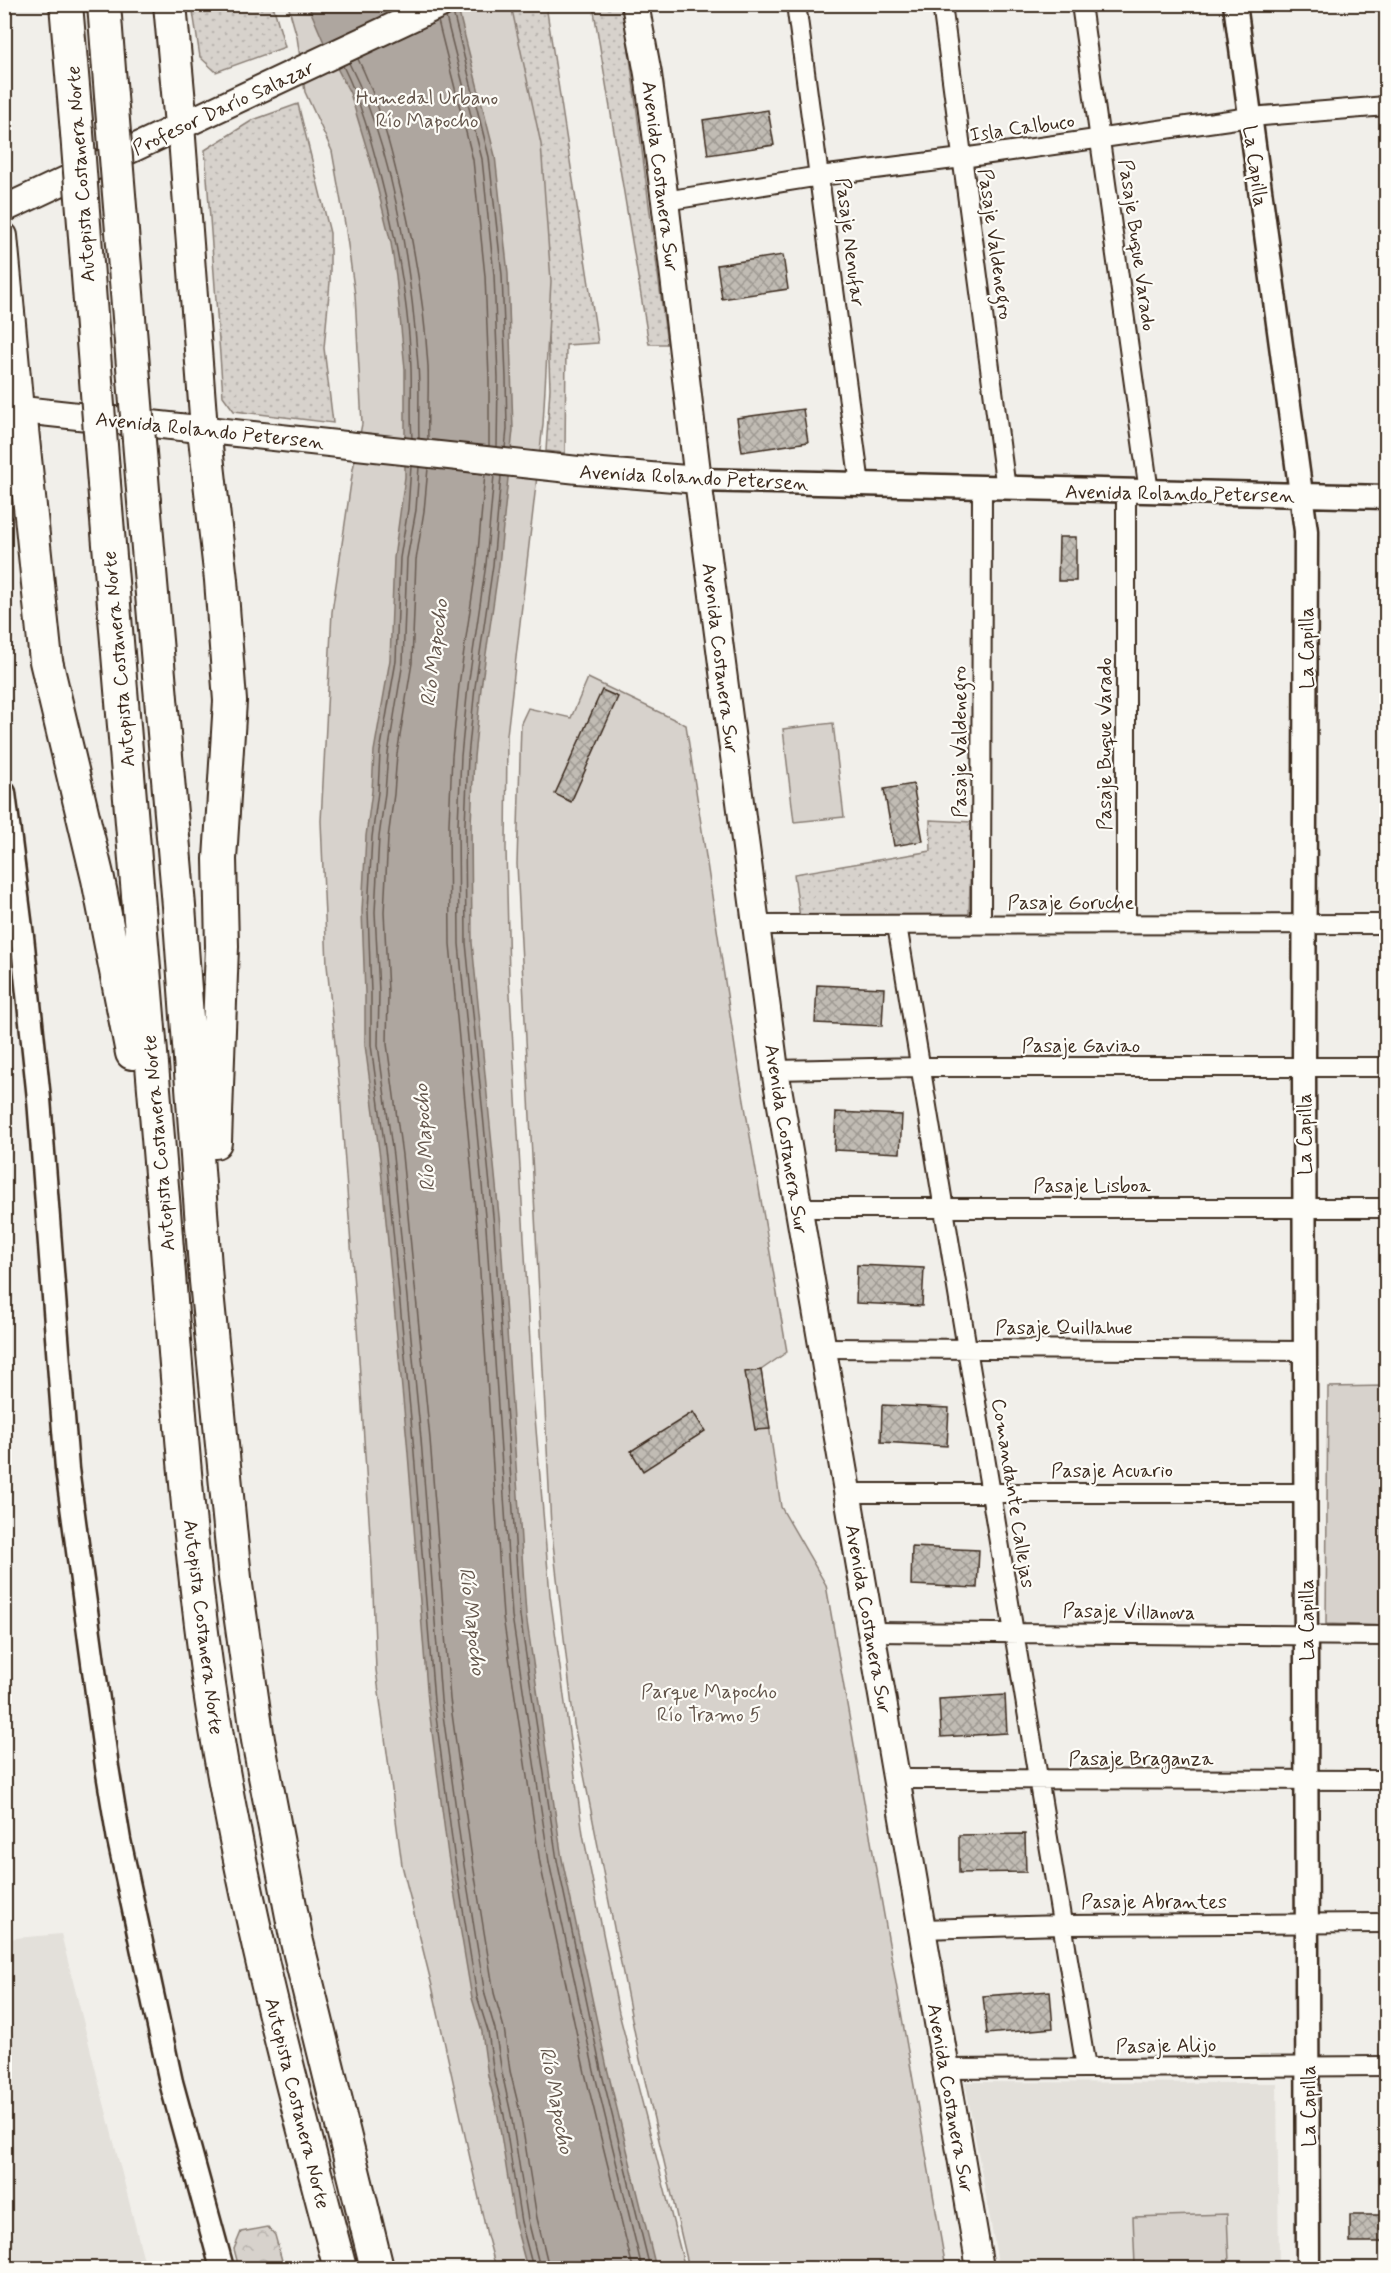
<svg xmlns="http://www.w3.org/2000/svg" width="1391" height="2273" viewBox="0 0 1391 2273" font-family="Mynerve,sans-serif">
<defs>
<pattern id="grass-dots" width="8" height="8" patternUnits="userSpaceOnUse" patternTransform="scale(1.5)"><rect width="8" height="8" fill="#d7d2cc"/><path d="M2 2h.1M6 6h.1" fill="none" stroke="#b9b4af" stroke-width="1.8" stroke-linecap="round"/></pattern>
<pattern id="forest-crowns" width="20" height="18" patternUnits="userSpaceOnUse" patternTransform="scale(1.5)"><rect width="20" height="18" fill="#d7d2cc"/><path d="M2 6a3 3 0 1 1 6 0M12 15a3 3 0 1 1 6 0" fill="none" stroke="#b9b4af"/></pattern>
<pattern id="building-cross-hatch" width="8" height="8" patternUnits="userSpaceOnUse" patternTransform="scale(1.5)"><rect width="8" height="8" fill="#c1bcb4"/><path d="M0 0l8 8M0 8l8-8" fill="none" stroke="#9e9992"/></pattern>
</defs>
<rect width="100%" height="100%" fill="#f1efea"/>
<filter id="ink" filterUnits="userSpaceOnUse"><feTurbulence type="fractalNoise" baseFrequency=".0167" numOctaves="2"/><feDisplacementMap in="SourceGraphic" scale="12" xChannelSelector="R" yChannelSelector="G"/><feConvolveMatrix kernelMatrix="1 2 1 2 8 2 1 2 1" color-interpolation-filters="sRGB"/></filter>
<g filter="url(#ink)">
<path fill="#e3e0da" d="M61,1934L146,2268H5V1939Z
M965,2082L1277,2083L1279,2268H999Z"/>
<path fill="url(#grass-dots)" stroke="#897e75" stroke-width="1.5" d="M192,5H273L285,47L216,72L200,57Z
M507,5H546L598,343L566,345L565,453L546,451L550,388L543,206Z
M593,5H620L626,27L667,344H649Z
M298,104L330,233V282L324,348L333,423L234,411L223,396L205,150L253,120Z
M930,820L972,822L969,915L800,918L794,874L931,851Z"/>
<path fill="url(#forest-crowns)" stroke="#897e75" stroke-width="1.5" d="M268,2227L275,2235L284,2268H239L234,2249L241,2232Z"/>
<path fill="#d7d2cc" stroke="#897e75" stroke-width="1.5" d="M288,5H511L541,144L551,281L543,424L507,735L506,848L509,977L533,1394L550,1595L583,1834L619,2013L685,2268H496L487,2235L432,1986L402,1865L376,1670L372,1566L357,1328L340,1093L327,965L321,821L332,612L353,469L362,424L355,295L345,224L332,151L305,92L297,37Z
M588,678L686,725L736,1054L787,1352L761,1370L781,1507L826,1585L946,2268H689L639,2055L574,1724L551,1526L517,864L521,723L528,708L571,718Z
M833,723L844,817L794,822L783,729Z
M1386,1386V1626L1326,1624L1328,1387Z
M1227,2214L1229,2262L1135,2266L1133,2217Z"/>
<path fill="#aea69f" stroke="#80746b" stroke-width="1.5" d="M308,5H457L495,156L508,274L513,430L499,565L481,688L474,757L471,824L472,943L500,1226L526,1615L562,1859L607,2068L656,2268H527L515,2223L498,2116L488,2076L482,2032L472,1998L448,1855L428,1701L407,1441L380,1158L365,1045V993L362,911L366,836L372,791L374,751L390,660L394,558L405,477V369L396,276L391,243L372,166L350,93L325,45Z"/>
<g fill="none" stroke-linecap="round" stroke-linejoin="round">
<path stroke="#695c52" stroke-width="1.5" d="M453,12L489,157L502,275L506,378L507,429L505,448
M446,17L482,159L494,275L498,378L497,447
M438,21L473,160L485,276L489,378V446
M358,59C376,95 387,133 396,171C413,236 424,300 428,366C429,390 427,415 428,439
M349,63C394,151 411,267 418,365C420,389 418,414 419,439
M343,66C361,102 371,140 381,179C397,241 409,305 411,369C412,392 410,415 412,438
M411,466L408,509L400,558L396,661L380,752L378,792L372,837L368,911L371,993V1045L386,1157L413,1440L434,1701L454,1854L477,1996L488,2031L494,2075L504,2115L521,2222L533,2268
M419,467L416,510L407,559L403,662L388,753L385,793L379,837L375,912L379,992L378,1045L393,1156L421,1439L441,1700L462,1853L485,1995L495,2029L502,2073L511,2114L528,2220L540,2268
M428,468L424,511L416,560L412,663L397,754L394,794L388,838L384,912L388,992L387,1044L402,1155L430,1439L450,1699L471,1852L494,1993L504,2028L510,2071L520,2112L537,2218L549,2268
M485,474L477,563L459,685L452,756L449,824L450,944L477,1228L503,1617L540,1863L585,2073L633,2268
M494,475L486,564L468,686L461,756L458,824L459,944L486,1227L512,1616L549,1862L594,2071L642,2268
M501,476L493,565L475,687L468,757L465,824L466,943L494,1226L520,1616L557,1860L601,2070L650,2268"/>
</g>
<path fill="url(#building-cross-hatch)" stroke="#3b2a1e" stroke-width="1.5" d="M768,110L774,145L708,155L703,120Z
M783,255L788,289L722,299L717,265Z
M803,409L808,442L742,452L737,418Z
M1059,537H1076V581H1058Z
M602,690L618,697L571,802L555,794Z
M913,784L923,841L894,846L884,789Z
M817,985L884,988L882,1026L815,1023Z
M836,1112L902,1115L900,1153L834,1150Z
M857,1265L924,1268L922,1306L856,1303Z
M761,1370L770,1429L755,1430L745,1372Z
M882,1405L949,1408L947,1446L881,1442Z
M693,1412L705,1431L643,1471L631,1451Z
M912,1547L979,1550L977,1588L911,1585Z
M1005,1695L1007,1733L941,1737L939,1699Z
M1025,1834L1026,1872L959,1873V1835Z
M1050,1991L1053,2028L987,2034L983,1996Z
M1350,2215H1386V2242H1350Z"/>
<g fill="none" stroke-linecap="round" stroke-linejoin="round">
<defs>
<path id="minor" d="M796,4L860,485
M942,4L1006,489
M1081,4L1149,492
M665,201L820,176L962,158L1250,117L1386,106
M981,924L982,488
M1126,924V491
M755,925L1386,924
M897,925L1086,2068
M775,1070L920,1067H1386
M798,1208H1386
M823,1348L1305,1351
M847,1493H1306
M871,1632L1386,1636
M896,1779L1386,1780
M922,1929L1062,1925L1386,1923
M946,2069L1386,2066"/>
<path id="tertiary" d="M1235,4L1306,531L1304,1067L1308,2268
M698,480L1386,497
M4,793L22,936L39,1099L67,1469L107,1767L119,1840L171,2082L222,2268"/>
<path id="secondary" d="M635,4L648,74L665,201L698,480L775,1070L980,2268
M181,125L204,429
M4,209L441,4
M4,236L20,410
M4,408L578,470L698,480"/>
<path id="motorway" d="M66,4L77,133
M104,4L111,96
M170,4L181,125
M20,410L46,661L98,879L132,1053
M204,429L221,580L230,701L220,859L222,946L215,1142
M104,484C123,722 143,960 163,1198C176,1360 186,1523 209,1685C238,1883 289,2076 340,2268
M144,502L179,906L206,1281L235,1578L258,1740L297,1942L377,2268"/>
</defs>
<use href="#minor" stroke="#3b2a1e" stroke-width="22"/>
<use href="#tertiary" stroke="#3b2a1e" stroke-width="27"/>
<use href="#secondary" stroke="#3b2a1e" stroke-width="30"/>
<use href="#motorway" stroke="#3b2a1e" stroke-width="36"/>
<use href="#minor" stroke="#fdfcf7" stroke-width="18"/>
<use href="#tertiary" stroke="#fdfcf7" stroke-width="22"/>
<use href="#secondary" stroke="#fdfcf7" stroke-width="26"/>
<use href="#motorway" stroke="#fdfcf7" stroke-width="32"/>
<defs>
<path id="motorway-bridge" d="M111,96L144,502
M77,133L104,484"/>
</defs>
<use href="#motorway-bridge" stroke="#3b2a1e" stroke-width="36" stroke-linecap="butt"/>
<use href="#motorway-bridge" stroke="#fdfcf7" stroke-width="32"/>
</g>
</g>
<g text-anchor="middle" stroke-width="4.5" stroke-linejoin="round" paint-order="stroke">
<g font-size="20" fill="#62544a" stroke="#fdfcf7">
<text x="427" y="104">Humedal Urbano<tspan x="427" dy="23">Río Mapocho</tspan></text>
<text x="709" y="1698">Parque Mapocho<tspan x="709" dy="23">Río Tramo 5</tspan></text>
</g>
<g font-size="20" fill="#3b2a1e" stroke="#fdfcf7">
<text transform="translate(223 107) rotate(-25)" y="7">Profesor Darío Salazar</text>
<text transform="translate(1022 127) rotate(-8)" y="7">Isla Calbuco</text>
<text transform="translate(1256 166) rotate(82)" y="7">La Capilla</text>
<text transform="translate(80 174) rotate(-94)" y="7">Autopista Costanera Norte</text>
<text transform="translate(661 176) rotate(83)" y="7">Avenida Costanera Sur</text>
<text transform="translate(851 242) rotate(83)" y="7">Pasaje Nenufar</text>
<text transform="translate(996 244) rotate(82)" y="7">Pasaje Valdenegro</text>
<text transform="translate(1138 245) rotate(82)" y="7">Pasaje Buque Varado</text>
<text transform="translate(210 430) rotate(6)" y="7">Avenida Rolando Petersen</text>
<text transform="translate(694 477) rotate(3)" y="7">Avenida Rolando Petersen</text>
<text transform="translate(1180 493) rotate(1)" y="7">Avenida Rolando Petersen</text>
<text transform="translate(1306 648) rotate(-90)" y="7">La Capilla</text>
<text transform="translate(721 658) rotate(83)" y="7">Avenida Costanera Sur</text>
<text transform="translate(118 659) rotate(-95)" y="7">Autopista Costanera Norte</text>
<text transform="translate(959 742) rotate(-90)" y="7">Pasaje Valdenegro</text>
<text transform="translate(1104 744) rotate(-90)" y="7">Pasaje Buque Varado</text>
<text x="1071" y="909">Pasaje Goruche</text>
<text x="1081" y="1052">Pasaje Gaviao</text>
<text transform="translate(1304 1134) rotate(-90)" y="7">La Capilla</text>
<text transform="translate(787 1139) rotate(81)" y="7">Avenida Costanera Sur</text>
<text transform="translate(158 1143) rotate(-95)" y="7">Autopista Costanera Norte</text>
<text x="1092" y="1192">Pasaje Lisboa</text>
<text x="1064" y="1334">Pasaje Quillahue</text>
<text x="1112" y="1477">Pasaje Acuario</text>
<text transform="translate(1014 1493) rotate(81)" y="7">Comandante Callejas</text>
<text transform="translate(1129 1611) rotate(1)" y="7">Pasaje Villanova</text>
<text transform="translate(869 1619) rotate(80)" y="7">Avenida Costanera Sur</text>
<text transform="translate(1306 1620) rotate(-90)" y="7">La Capilla</text>
<text transform="translate(204 1627) rotate(83)" y="7">Autopista Costanera Norte</text>
<text x="1141" y="1765">Pasaje Braganza</text>
<text x="1154" y="1908">Pasaje Abrantes</text>
<text transform="translate(1166 2045) rotate(-1)" y="7">Pasaje Alijo</text>
<text transform="translate(951 2098) rotate(80)" y="7">Avenida Costanera Sur</text>
<text transform="translate(298 2103) rotate(76)" y="7">Autopista Costanera Norte</text>
<text transform="translate(1308 2106) rotate(-90)" y="7">La Capilla</text>
</g>
<g font-size="21" font-style="italic" fill="#63554b" stroke="#fdfcf7">
<text transform="translate(434 653) rotate(-83)" y="7">Río Mapocho</text>
<text transform="translate(424 1138) rotate(-94)" y="7">Río Mapocho</text>
<text transform="translate(473 1621) rotate(83)" y="7">Río Mapocho</text>
<text transform="translate(557 2100) rotate(79)" y="7">Río Mapocho</text>
</g>
</g>
<rect width="1391" height="2273" fill="none" stroke="#fdfcf7" stroke-width="24"/>
<rect x="12" y="12" width="1367" height="2249" fill="none" stroke="#3b2a1e" stroke-width="2" filter="url(#ink)"/>
</svg>
